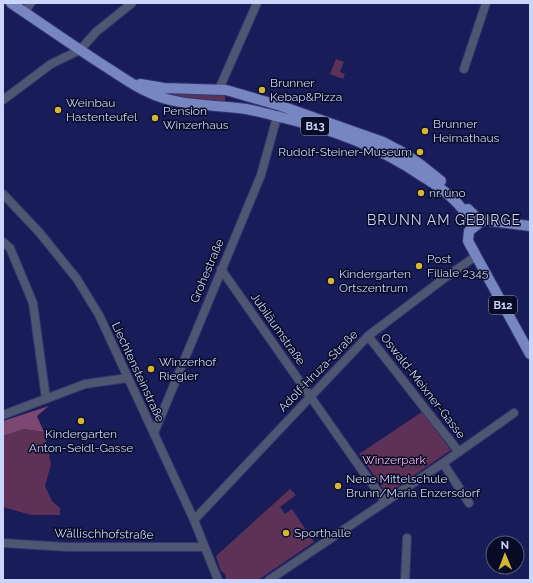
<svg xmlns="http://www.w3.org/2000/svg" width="533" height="583" viewBox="0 0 533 583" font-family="Raleway,sans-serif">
<rect width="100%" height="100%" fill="#181c58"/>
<path fill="#5e3156" d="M336,59L344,62L340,72L345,74L343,79L330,74Z
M164,91L225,94V103L162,96Z
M422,412L451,450L387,494L359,454Z
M24,429L44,432L51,464L45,486L52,501L60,508V515H31L3,507V436Z
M290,489L296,495L280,507L285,514L292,509L314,542L258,580H226L225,574L221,571L216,556Z"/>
<path fill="#7c4772" d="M49,406L37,416L44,432L24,429L3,436V421Z"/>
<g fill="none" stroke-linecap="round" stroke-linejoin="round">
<defs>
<path id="minor" d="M24,12L31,3
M464,69L486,3
M219,89L257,3
M3,100L51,64L80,50L96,32L132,3
M3,194L39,232L77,279L99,315L194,520L218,580
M3,242L10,248L33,303L46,399
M221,269L359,466L385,501
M368,336L459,452
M3,415L85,384L128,378
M154,433L261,175L277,117
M443,463L469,503
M194,520L368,336L446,277L476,256
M3,543L67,547H204
M269,580L443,463L514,413
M405,580L407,538"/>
<path id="major" d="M11,3C45,26 79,50 114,72C125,79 136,87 148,92C178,107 213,104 246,109C258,111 271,115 284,118C337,131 379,147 425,178C443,189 465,206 473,227
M140,84L164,88L226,90L281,106L383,142L402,152L421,165L441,181
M468,209L476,217L481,220L530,226
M478,224L469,231L468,241L530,354"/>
</defs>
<use href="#minor" stroke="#31366f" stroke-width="10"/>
<use href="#major" stroke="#31366f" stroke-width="12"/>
<use href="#minor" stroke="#4f5672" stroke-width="8"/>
<use href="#major" stroke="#7785c0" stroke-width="10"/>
</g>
<g fill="#d6b534" stroke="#080b25" stroke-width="1.5">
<circle cx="262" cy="90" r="4"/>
<circle cx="58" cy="110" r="4"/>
<circle cx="155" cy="118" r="4"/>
<circle cx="425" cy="131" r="4"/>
<circle cx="420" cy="152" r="4"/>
<circle cx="421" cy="193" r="4"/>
<circle cx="419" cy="266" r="4"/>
<circle cx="331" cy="281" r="4"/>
<circle cx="151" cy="369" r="4"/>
<circle cx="81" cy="421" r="4"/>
<circle cx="338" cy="486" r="4"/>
<circle cx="286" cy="533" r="4"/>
</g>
<g text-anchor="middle" stroke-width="3" stroke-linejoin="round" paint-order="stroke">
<g fill="#080b25" stroke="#9098ba" stroke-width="1">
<rect x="301" y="117" width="28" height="18" rx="3"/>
<rect x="489" y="296" width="28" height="18" rx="3"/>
</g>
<g font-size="11" font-weight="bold" fill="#cbd5fa">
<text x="315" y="130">B13</text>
<text x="503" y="309">B12</text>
</g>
<g font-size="12" fill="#cbd5fa" stroke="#080b25" text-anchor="start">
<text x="270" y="87">Brunner<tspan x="270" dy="14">Kebap&amp;Pizza</tspan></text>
<text x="66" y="107">Weinbau<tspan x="66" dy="14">Hastenteufel</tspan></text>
<text x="163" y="115">Pension<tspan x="163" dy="14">Winzerhaus</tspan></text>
<text x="433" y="128">Brunner<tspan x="433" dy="14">Heimathaus</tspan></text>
<text x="412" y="156" text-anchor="end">Rudolf-Steiner-Museum</text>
<text x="429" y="197">nr. uno</text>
<text x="427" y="263">Post<tspan x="427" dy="14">Filiale 2345</tspan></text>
<text x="339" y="278">Kindergarten<tspan x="339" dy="14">Ortszentrum</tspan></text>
<text x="159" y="366">Winzerhof<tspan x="159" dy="14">Riegler</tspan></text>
<text x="81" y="438" text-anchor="middle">Kindergarten<tspan x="81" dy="14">Anton-Seidl-Gasse</tspan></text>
<text x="346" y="483">Neue Mittelschule<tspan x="346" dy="14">Brunn/Maria Enzersdorf</tspan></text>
<text x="294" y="537">Sporthalle</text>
</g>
<g font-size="12" fill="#cbd5fa" stroke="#080b25">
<text transform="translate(207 271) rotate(-67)" y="4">Grohestraße</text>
<text transform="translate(278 329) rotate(55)" y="4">Jubiläumstraße</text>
<text transform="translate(318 371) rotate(-46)" y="4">Adolf-Hruza-Straße</text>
<text transform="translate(138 372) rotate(65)" y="4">Liechtensteinstraße</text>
<text transform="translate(423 386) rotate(52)" y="4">Oswald-Meixner-Gasse</text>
<text transform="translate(104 534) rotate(1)" y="4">Wällischhofstraße</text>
</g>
<g font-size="12" fill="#f9b9ec" stroke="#080b25">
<text x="394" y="464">Winzerpark</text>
</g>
<g font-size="14" letter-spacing="1" fill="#cbd5fa" stroke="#080b25">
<text x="444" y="225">BRUNN AM GEBIRGE</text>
</g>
</g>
<rect width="533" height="583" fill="none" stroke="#cbd5fa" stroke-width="8"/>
<g transform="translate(505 555) rotate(359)"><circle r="19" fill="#080b25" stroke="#565c7a"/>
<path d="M0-3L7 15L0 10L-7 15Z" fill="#d6b534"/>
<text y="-6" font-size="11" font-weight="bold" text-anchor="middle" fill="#cbd5fa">N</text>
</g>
</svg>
